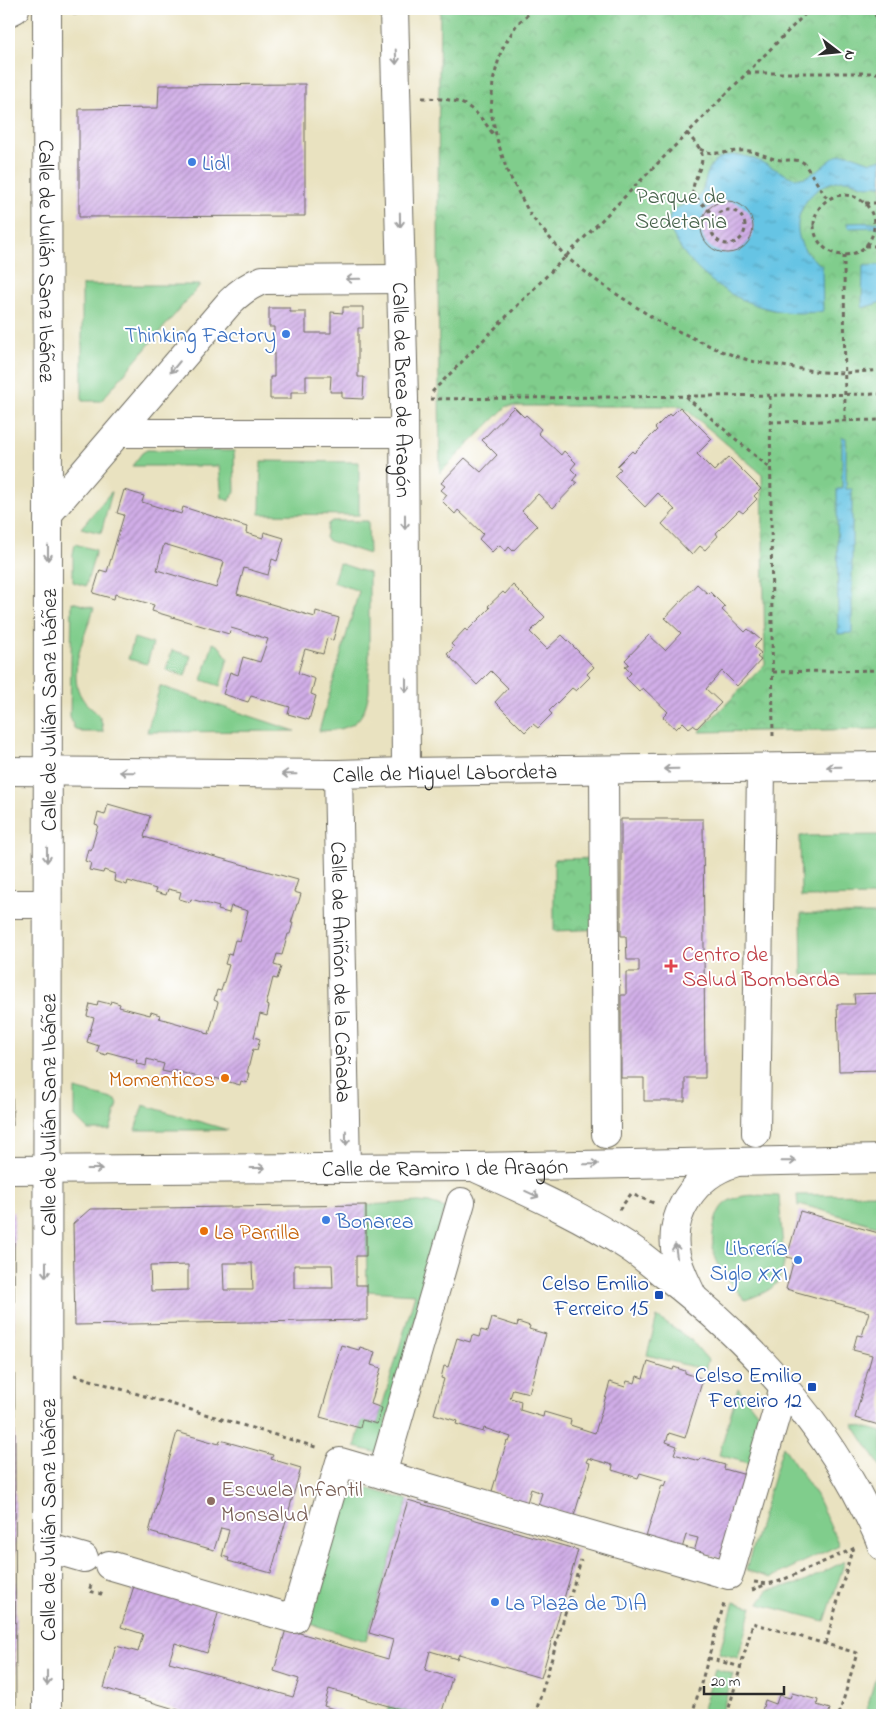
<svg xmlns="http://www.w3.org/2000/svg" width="891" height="1724" viewBox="0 0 891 1724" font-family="'Indie Flower',sans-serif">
<defs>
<pattern id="park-crowns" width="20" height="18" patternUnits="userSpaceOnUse" patternTransform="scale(1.25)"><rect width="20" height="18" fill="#80cd8c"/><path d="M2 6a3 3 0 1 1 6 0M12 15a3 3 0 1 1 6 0" fill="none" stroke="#6fb079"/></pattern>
<pattern id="water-ripples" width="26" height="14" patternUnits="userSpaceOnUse" patternTransform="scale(1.25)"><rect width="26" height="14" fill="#66c4e4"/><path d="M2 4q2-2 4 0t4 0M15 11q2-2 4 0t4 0" fill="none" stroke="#549fb9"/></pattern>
<pattern id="building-hatch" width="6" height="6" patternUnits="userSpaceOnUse" patternTransform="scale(1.25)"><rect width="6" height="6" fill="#d1aee8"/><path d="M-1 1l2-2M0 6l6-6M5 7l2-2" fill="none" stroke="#aa8ebc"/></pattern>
</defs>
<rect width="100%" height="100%" fill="#fff"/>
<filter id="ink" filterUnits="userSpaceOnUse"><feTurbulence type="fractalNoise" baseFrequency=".02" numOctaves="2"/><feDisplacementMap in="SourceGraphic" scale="10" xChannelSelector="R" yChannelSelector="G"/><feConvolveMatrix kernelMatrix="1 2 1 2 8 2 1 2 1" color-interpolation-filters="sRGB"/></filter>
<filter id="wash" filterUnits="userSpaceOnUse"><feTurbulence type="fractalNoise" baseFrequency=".0096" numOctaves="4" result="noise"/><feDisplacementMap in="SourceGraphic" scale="20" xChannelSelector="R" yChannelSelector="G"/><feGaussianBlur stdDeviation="1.12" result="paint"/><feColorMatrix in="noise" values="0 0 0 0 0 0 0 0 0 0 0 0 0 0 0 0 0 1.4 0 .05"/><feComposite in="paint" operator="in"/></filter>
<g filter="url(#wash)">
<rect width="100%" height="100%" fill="#e9e2c0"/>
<path fill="#80cd8c" stroke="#567c5c" d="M200,285L101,401H82V285Z
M147,450L234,451L235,492L229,501L222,498L219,466H132L142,453Z
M261,461L359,462V515L260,514Z
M111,492H112L101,533L81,528Z
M332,521H368L369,554L329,541L325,538L328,524Z
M75,544L96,550L86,586L73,582V554Z
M339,563L369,573V691C364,724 351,730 319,731L359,591L333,582Z
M72,602L94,608C86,633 66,674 82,698C92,713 102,710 103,732H82L74,728L70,716Z
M134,638L153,644L147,664L128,659Z
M213,643L219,646L228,658L220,686L202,680Z
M172,650L191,656L185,676L166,670Z
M160,686L295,731L147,732Z
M882,835V896L801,897L800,836Z
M801,914H882V974L802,975Z
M75,1089L116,1100L118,1104L110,1130H88L75,1117Z
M143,1105L228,1130H135Z
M882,1194V1207L877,1226L803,1205L798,1206L797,1195Z
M779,1196L784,1262C781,1288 767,1292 745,1300C724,1276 706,1257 715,1222C718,1211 722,1203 733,1199C746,1193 765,1196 779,1196Z
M419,1202L429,1203L445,1208L378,1453L355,1447L362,1420L377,1424L415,1294L367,1291L366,1205Z
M657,1317L691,1340L708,1360L705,1370L647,1355Z
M738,1388L767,1425L755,1465L719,1455Z
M853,1424L882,1432V1469Z
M783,1446L816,1495L839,1545L770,1578L746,1570Z
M348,1483L408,1500L366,1641L307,1623Z
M845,1561L825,1621L759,1604L768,1590L802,1583Z
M734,1602L752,1607L738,1658L719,1653Z
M882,1655V1715H865Z
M715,1669L733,1674L721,1715H701Z
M390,1706L420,1715H387Z"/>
<path fill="url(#park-crowns)" stroke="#567c5c" d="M440,9H882V729L699,732L765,664L762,474L682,406H507L440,473C438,318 437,164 440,9Z
M604,858L606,929L554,931V859Z"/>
<path fill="url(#water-ripples)" stroke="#487888" d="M840,154H849L871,162L882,159V185C877,185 868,187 863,185C853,182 847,178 837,181C809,187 790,216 801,243C805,253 814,260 822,266L823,311C768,321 707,291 678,244C672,233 666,224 671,212C679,205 690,204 698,197C707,188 704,168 717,160C737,147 761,162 779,171C785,174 790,178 797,178C813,179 826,161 840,154Z
M882,222V227L848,228L847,223Z
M882,265V302L862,308L863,266Z
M842,437L846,438V489H852V633L838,634L837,489H842Z"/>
<g id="blocks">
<path fill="url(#building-hatch)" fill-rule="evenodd" d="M305,84V216L79,217V109L158,108L159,85Z
M701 227a26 26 0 1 1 52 0a26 26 0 1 1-52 0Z
M343,307H363V328H358V377H364L363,399L342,398V392H330L331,376H306V392H291V399H270V377H274V327H269V308H290V312H306V333H331V312L343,313Z
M514,407L524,417L526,415L541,429L538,433L561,455L564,451L576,463L571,469L577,475L573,480L577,483L553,508L538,494L522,511L537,526L513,551L509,547L506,551L499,545L492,552L479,539L483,534L458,510L455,514L442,501L447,495L441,490L445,486L441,483L465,458L481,472L497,455L482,440Z
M680,407L712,439L697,454L714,471L729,457L761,489L754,496L757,499L743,513L739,510L716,533L718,536L705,550L700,546L692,555L662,524L675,510L658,493L645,507L614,476L621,469L617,466L632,451L634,453L657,430L655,428L669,414L671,416Z
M124,490L144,496L142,502L181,514L183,507L247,527L246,533L263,538L264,532L284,538L277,561L272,559L268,575L244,568L237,594L315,617L316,611L339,618L333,640L327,638L323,654L305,649L298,673L315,679L311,694L316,696L309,720L288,714L290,707L251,696L248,702L223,694L230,672L238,675L243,657L260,662L268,639L231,628L229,634L152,611L154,605L115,594L114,599L93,593L100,570L107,572L124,515L117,513ZM164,544L224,562L216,588L157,570Z
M697,584L708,594L710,592L725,607L722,610L745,632L748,629L761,640L754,647L761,653L757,657L761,660L737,686L722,671L706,689L721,703L697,728L693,725L689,728L683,722L676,729L663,717L668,712L643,688L639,691L626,678L631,673L625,667L629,664L625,660L649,635L665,650L681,633L665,618Z
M513,585L545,617L530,632L547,649L562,635L594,667L587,674L590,677L576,691L572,688L549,711L552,714L538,728L533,724L525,732L495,702L508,688L491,671L477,685L447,654L454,647L451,644L465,629L467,631L490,608L488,606L503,592L505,594Z
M9,801H11V882H9Z
M108,804L150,816L144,837L298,880L294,892L301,894L298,904H297L291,923H293L290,934H288L282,955L277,954L274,965L281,967L277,979L273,978L266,1005L269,1006L267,1016L260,1014L254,1037L260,1039L257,1050L253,1049L247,1073H249L247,1083L241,1081L240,1085L215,1078L213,1085L201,1081L202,1078L172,1070L171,1073L162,1071L164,1064L147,1059L146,1066L136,1063L137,1060L107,1052L106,1055L97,1052L99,1046L87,1042L94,1018L87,1016L90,1004L97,1006L98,1001L110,1004L111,1001L120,1004L119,1007L150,1015L151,1012L160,1015L159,1018L204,1031V1033L209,1034L218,1002L214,1000L217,990L221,991L229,965L225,964L228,954L231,955L235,940L240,941L248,911L231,906L229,913L218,910L219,907L191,899L190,902L179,899L181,892L168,889L166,895L155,892L156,889L128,881L127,885L114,881L115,874L104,870L103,873L89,870L91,863L85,861L88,849L91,850L98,825L95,824L98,813L105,815Z
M621,819H703L705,1078H685V1101H644V1078H621V995H626V972H639V960H627L626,936H621Z
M882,993V1070L839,1071L837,1004H855L854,994Z
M9,1007H10L12,1061L13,1126L9,1130Z
M366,1205V1256H356V1285H367V1320L75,1325L73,1224L90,1209ZM223,1263H252L253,1290H224ZM188,1265V1290L151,1291L150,1266ZM294,1265H332L333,1288H294Z
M800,1211L882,1234V1426L855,1418L872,1355L853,1350L857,1335L862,1336L869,1312L786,1289L794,1259L787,1257Z
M9,1212H14L16,1715H9Z
M492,1318L517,1326L518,1322L530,1326L529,1329L546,1334L529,1393L513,1389L510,1398L521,1401L520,1410L543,1417L544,1412L571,1420L570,1425L595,1433L610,1382L625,1387L627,1381L635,1383L637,1376L643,1378L648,1362L673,1370L674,1367L685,1371V1373L703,1379L685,1438L669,1433L666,1442L677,1446L674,1454L699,1461L700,1458L725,1465L724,1469L750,1476L729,1560L707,1554L705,1559L693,1555L698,1538L686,1535L681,1552L646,1537L662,1485L665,1486L667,1481L640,1473L638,1478L612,1470L613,1465L588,1458L586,1462L590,1463L574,1516L552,1509L551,1513L537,1509L542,1493L531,1489L526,1506L513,1502L514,1498L492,1491L507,1441L509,1442L511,1437L484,1428L483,1432L456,1424L457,1421L434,1414L444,1379L441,1378L444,1366L448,1367L457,1338L470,1342L472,1335L479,1337L481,1330L488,1332Z
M341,1345L359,1350L360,1347L375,1352L371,1365L381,1368L371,1404L382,1408L377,1424L362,1420L360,1428L320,1417Z
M177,1432L219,1444L220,1440L273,1455L271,1459L301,1468L271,1573L228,1561L229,1558L222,1556L229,1530L221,1528L214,1550L149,1532Z
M408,1500L578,1550L541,1678L459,1654L457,1659L430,1651L425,1670L452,1678L441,1715H420L329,1689L324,1706L353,1715H195L104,1688L116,1646L138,1652L143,1634L121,1627L134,1586L219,1610L207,1653L175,1643L169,1662L195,1669L293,1697L299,1679L274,1671L286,1629L388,1659L393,1640L369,1633Z
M792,1693L818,1700L817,1705L830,1709L828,1715H765L766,1712L762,1711L765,1700L776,1704L779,1695L790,1698Z"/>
</g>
</g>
<g filter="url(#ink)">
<use href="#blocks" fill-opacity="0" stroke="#6e6b5f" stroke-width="1"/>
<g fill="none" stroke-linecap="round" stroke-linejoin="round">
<defs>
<g id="minor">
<path id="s1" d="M47,9L48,514"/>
<path id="s2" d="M394,9L404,399L406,772"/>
<path d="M9,12L15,9"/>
<path d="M119,433H404"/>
<path id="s3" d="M9,771L338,774L406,772L882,766"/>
<path d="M604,771L606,1134"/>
<path id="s4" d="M338,774L346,1168"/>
<path d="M9,904H47"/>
<path d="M756,1133L761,768"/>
<path d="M478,1169C530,1193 580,1215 629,1247C641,1255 653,1265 665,1275C742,1334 809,1406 856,1491C865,1509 876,1527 882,1546"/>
<path id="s5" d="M9,1170L472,1167L882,1159"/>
<path d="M692,1295C686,1282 679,1269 676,1255C668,1214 695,1175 734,1163"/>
<path d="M382,1474L461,1202"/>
<path d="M46,1547L84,1558"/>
<path d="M109,1565L294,1619L340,1462L729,1575L784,1387"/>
<path id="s6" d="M47,1715L48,514L230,302C240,292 249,285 263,280L401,279"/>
</g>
</defs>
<use href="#minor" stroke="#6e6b5f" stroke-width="30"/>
<path stroke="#6e6b5f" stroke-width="3" stroke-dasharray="4 4" stroke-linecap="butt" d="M534,9L517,24L501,51L493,81L491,112L497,139L507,171L531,216L566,257L601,284L661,323L721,351L751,361L820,372L845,373L882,370
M869,9L882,22
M73,14L147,9
M747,73H882
M422,98C463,99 472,103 495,137
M687,133C691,138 696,143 700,149C708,162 691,179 693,194L714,216
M700,149C716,158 733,149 750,151C761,153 770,159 781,160C789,161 797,158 804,163L828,200
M814 225a30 30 0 1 1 60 0a30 30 0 1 1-60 0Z
M865,203H882
M711 227a17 17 0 1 1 34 0a17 17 0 1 1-34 0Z
M865,246H882
M844,255L845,420
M432,392L810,9
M770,396L773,740
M686,397L771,469
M430,399L882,394
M770,422L882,420
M773,672L882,670
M619,1210L631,1194L654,1203
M74,1375L319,1448
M754,1582L768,1584L780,1581L855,1548
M91,1585L89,1591L101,1594L102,1590
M752,1590L765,1585
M826,1643L852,1550
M708,1658L741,1667
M535,1715L581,1560
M692,1715L725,1600
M727,1715L753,1623L857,1653L839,1715"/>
<use href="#minor" stroke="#fff" stroke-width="28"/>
</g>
<defs><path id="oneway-shaft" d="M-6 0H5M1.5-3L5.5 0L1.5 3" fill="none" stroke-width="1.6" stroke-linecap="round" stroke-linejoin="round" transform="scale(1.25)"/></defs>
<g stroke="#a0a0a0">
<use href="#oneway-shaft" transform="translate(396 57) rotate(88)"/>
<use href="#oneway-shaft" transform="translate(400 220) rotate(89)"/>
<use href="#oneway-shaft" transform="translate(353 279) rotate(179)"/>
<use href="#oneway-shaft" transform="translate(175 367) rotate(130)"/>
<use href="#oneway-shaft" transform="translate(405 522) rotate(90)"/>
<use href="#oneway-shaft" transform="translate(48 553) rotate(90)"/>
<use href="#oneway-shaft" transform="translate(406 685) rotate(90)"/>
<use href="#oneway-shaft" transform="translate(834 767) rotate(179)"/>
<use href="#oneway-shaft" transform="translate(671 769) rotate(179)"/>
<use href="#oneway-shaft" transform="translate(127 772) rotate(-179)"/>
<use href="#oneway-shaft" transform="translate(289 774) rotate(-179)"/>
<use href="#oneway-shaft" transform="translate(47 855) rotate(90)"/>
<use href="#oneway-shaft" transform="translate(346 1138) rotate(89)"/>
<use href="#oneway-shaft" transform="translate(789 1161) rotate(-1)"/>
<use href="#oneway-shaft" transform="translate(591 1164) rotate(-1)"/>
<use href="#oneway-shaft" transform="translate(258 1168)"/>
<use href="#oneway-shaft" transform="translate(95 1169)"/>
<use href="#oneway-shaft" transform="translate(532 1194) rotate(24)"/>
<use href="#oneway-shaft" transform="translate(676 1251) rotate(-98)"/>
<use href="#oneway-shaft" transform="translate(46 1270) rotate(90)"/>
<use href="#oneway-shaft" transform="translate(47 1678) rotate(90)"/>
</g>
</g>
<g fill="#3f7fe0" stroke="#fff" stroke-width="2">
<circle cx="192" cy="162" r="5"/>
<circle cx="286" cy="334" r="5"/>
<circle cx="326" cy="1220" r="5"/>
<circle cx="798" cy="1260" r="5"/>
<circle cx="495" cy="1602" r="5"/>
</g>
<path fill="#e0444e" stroke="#fff" stroke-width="2" d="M668.5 958.5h5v5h5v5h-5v5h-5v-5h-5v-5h5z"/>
<g fill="#e8710a" stroke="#fff" stroke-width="2">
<circle cx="225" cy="1078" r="5"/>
<circle cx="204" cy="1231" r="5"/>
</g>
<g fill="#1a4fb4" stroke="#fff" stroke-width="2">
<rect x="654" y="1290" width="10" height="10" rx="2.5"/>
<rect x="807" y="1382" width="10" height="10" rx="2.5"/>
</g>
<circle fill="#8d6e63" stroke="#fff" stroke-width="2" cx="211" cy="1501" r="5"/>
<g text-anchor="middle" stroke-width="4" stroke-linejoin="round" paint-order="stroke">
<g font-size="22" fill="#366cbe" stroke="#fff" text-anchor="start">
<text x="202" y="170">Lidl</text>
<text x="276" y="342" text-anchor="end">Thinking Factory</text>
<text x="336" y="1228">Bonarea</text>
<text x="788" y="1255" text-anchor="end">Librería<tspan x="788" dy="25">Siglo XXI</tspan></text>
<text x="505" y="1610">La Plaza de DIA</text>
</g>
<g font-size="22" fill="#49644d" stroke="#fff">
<text x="681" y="203">Parque de<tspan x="681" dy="25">Sedetania</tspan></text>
</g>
<g font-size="22" fill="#2b2b2b" stroke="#fff">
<text dy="8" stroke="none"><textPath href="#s1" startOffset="252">Calle de Julián Sanz Ibáñez</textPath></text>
<text dy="8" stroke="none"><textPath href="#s2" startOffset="381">Calle de Brea de Aragón</textPath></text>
<text dy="8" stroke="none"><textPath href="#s6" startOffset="1005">Calle de Julián Sanz Ibáñez</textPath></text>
<text dy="8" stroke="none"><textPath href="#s3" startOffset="436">Calle de Miguel Labordeta</textPath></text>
<text dy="8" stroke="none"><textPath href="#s4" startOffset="198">Calle de Aniñón de la Cañada</textPath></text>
<text dy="8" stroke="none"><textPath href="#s6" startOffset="600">Calle de Julián Sanz Ibáñez</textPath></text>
<text dy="8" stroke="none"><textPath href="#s5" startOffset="436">Calle de Ramiro I de Aragón</textPath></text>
<text dy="8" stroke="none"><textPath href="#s6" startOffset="195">Calle de Julián Sanz Ibáñez</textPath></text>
</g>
<g font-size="22" fill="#be3a42" stroke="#fff" text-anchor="start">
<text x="682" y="961">Centro de<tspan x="682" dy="25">Salud Bombarda</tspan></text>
</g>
<g font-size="22" fill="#c56008" stroke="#fff" text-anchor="end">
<text x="215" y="1086">Momenticos</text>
<text x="214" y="1239" text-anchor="start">La Parrilla</text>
</g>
<g font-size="22" fill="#164399" stroke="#fff" text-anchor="end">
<text x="649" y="1290">Celso Emilio<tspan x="649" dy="25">Ferreiro 15</tspan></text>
<text x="802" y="1382">Celso Emilio<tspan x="802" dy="25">Ferreiro 12</tspan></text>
</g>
<g font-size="22" fill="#785e54" stroke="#fff" text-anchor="start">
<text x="221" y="1496">Escuela Infantil<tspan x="221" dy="25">Monsalud</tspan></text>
</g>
</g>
<rect width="891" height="1724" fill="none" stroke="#fff" stroke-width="30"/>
<g transform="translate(838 52) rotate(106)" stroke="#ffffff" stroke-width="4" paint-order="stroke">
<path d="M0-4L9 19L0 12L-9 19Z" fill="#2b2b2b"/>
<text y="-8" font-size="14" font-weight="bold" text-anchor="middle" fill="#2b2b2b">N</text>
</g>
<path d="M704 1686v8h80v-8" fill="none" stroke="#2b2b2b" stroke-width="2.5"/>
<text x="711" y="1686" font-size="15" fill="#2b2b2b" stroke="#ffffff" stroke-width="4" paint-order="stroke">20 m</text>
</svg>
